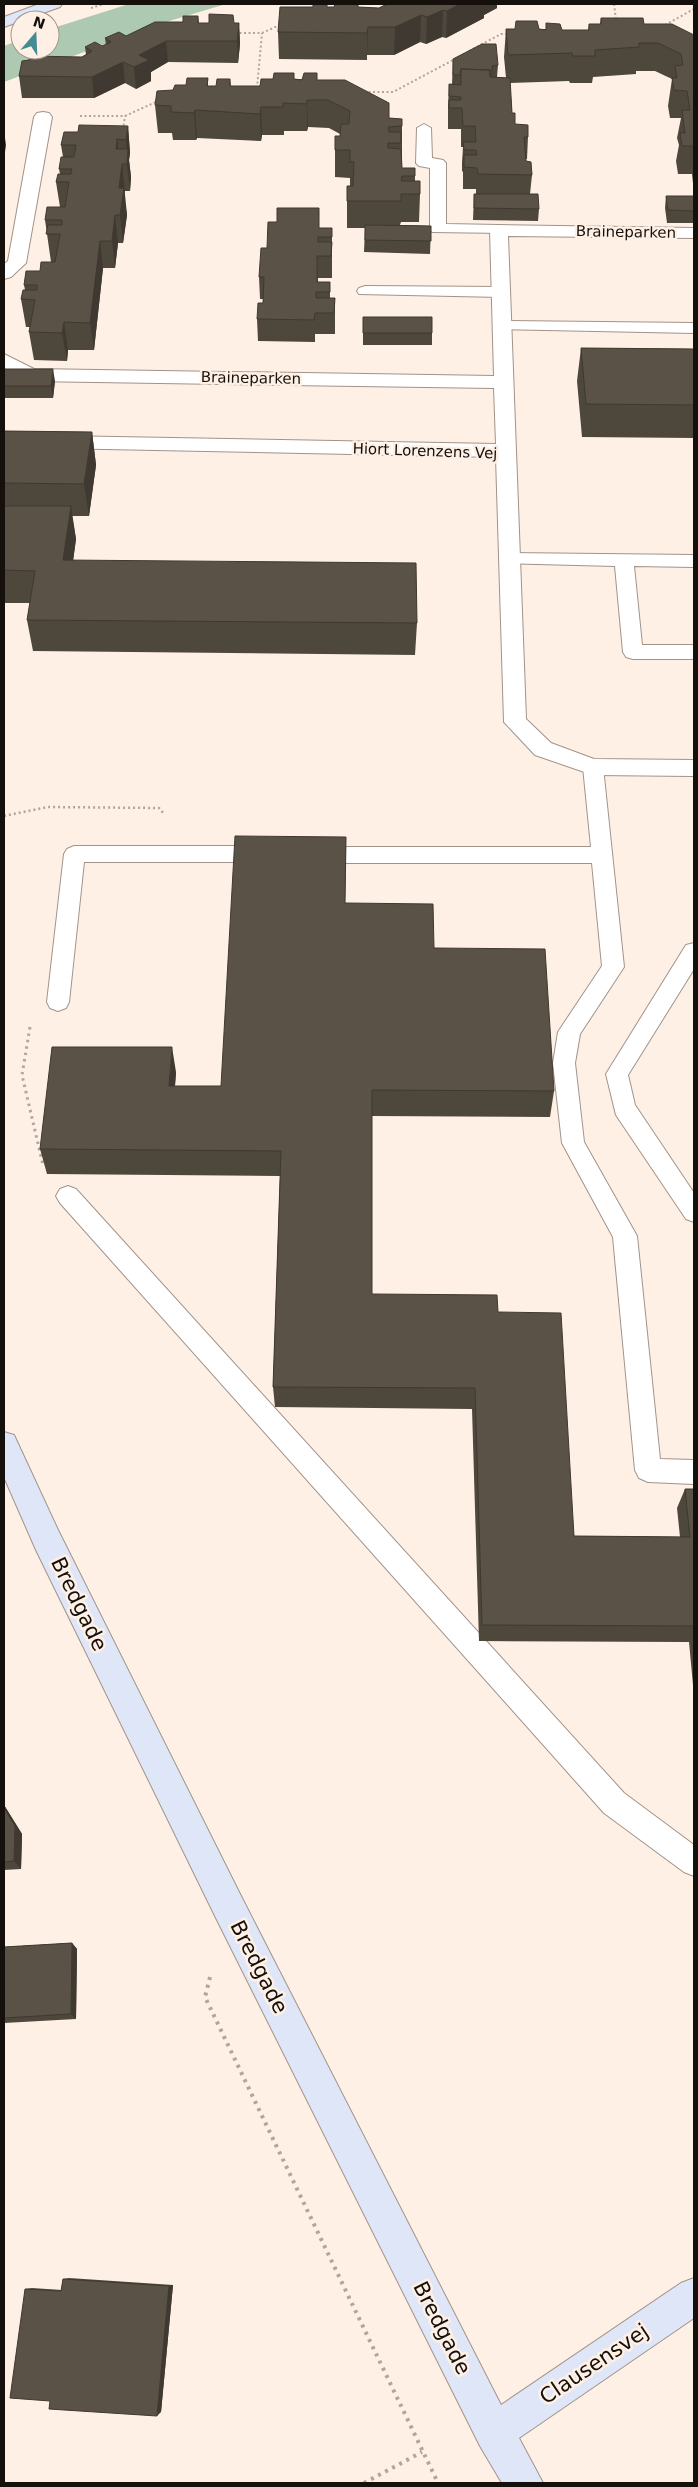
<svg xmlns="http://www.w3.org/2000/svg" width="698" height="2487" viewBox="0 0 698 2487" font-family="'DejaVu Sans',sans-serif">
<rect width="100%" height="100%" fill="#fff0e5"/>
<path fill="#aec9b2" d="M129,4H226L156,25L4,82V46L20,40V50H50V29Z"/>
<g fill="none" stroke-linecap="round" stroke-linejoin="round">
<defs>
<path id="lane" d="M424,124L431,128L432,158L443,160L446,163V224L499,225L507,230L505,233L432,232L430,229V168L419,166L416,163L417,128Z
M365,286L501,287L509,292L501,297L359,294L357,291L359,288Z
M502,321L694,323V333L496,329L494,326L496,323Z
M509,553L694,555V567L634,566L642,645H694V659H633L626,657L623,652L615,566L503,563L500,559L503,555Z
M593,760L600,762L603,767L624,967L580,1034L575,1063L584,1142L637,1236L660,1459L694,1460V1484L648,1482L639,1478L635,1470L613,1237L562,1143L553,1063L558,1032L602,966L592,863H314L307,861L304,855L307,849L314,847H591L583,767L586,762Z
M74,846H265L272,849L275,854L272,859L265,862H84L69,1002L66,1008L58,1011L50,1008L47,1002L64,854L67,849Z
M694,943V969L628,1075L635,1105L694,1193V1222L686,1219L616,1115L606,1074L686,945Z
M68,1186L76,1189L624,1793L694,1845V1876L684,1872L604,1813L60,1203L56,1196L60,1189Z"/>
<path id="street" d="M43,112L49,113L52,117L26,263L11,277L4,279V264L8,261L34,117L37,113Z
M499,225L694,228V238L508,236L526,719L551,743L594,759L694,760V776L593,775L535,755L504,722L496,457L4,447V435L496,444L494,388L30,381L4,368V354L34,369L494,376L490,230L493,226Z"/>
<path id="secondary" d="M39,4H62L60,7L4,27V17Z
M4,1432L14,1435L58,1530L240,1894L501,2405L681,2283L694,2278V2318L519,2438L543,2483H502L480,2446L216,1918L36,1550L4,1477Z"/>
</defs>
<use href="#lane" stroke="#a19389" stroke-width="2"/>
<use href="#street" stroke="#a19389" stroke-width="2"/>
<use href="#secondary" stroke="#a19389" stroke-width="2"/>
<path stroke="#b1a59c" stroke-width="2" stroke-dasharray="2 2.5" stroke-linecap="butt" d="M614,4L616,20
M91,8L104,4
M665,25L694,9
M235,33H262L282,24
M469,51L501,34H508
M257,88L262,33
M364,92H393L455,59
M80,116H125L158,101
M123,130L125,116"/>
<path stroke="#b1a59c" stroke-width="2.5" stroke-dasharray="2 3" stroke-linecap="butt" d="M4,816L48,807L159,808L164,814"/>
<path stroke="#b1a59c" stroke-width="3" stroke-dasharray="2.5 4" stroke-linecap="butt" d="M30,1027L22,1075L43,1165"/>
<path stroke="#b1a59c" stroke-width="4" stroke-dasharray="3 5" stroke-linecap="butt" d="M210,1977L205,1997L438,2483
M364,2483L422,2452"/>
<use href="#lane" fill="#fff" fill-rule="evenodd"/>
<use href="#street" fill="#fff" fill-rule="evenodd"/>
<use href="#secondary" fill="#dfe6f8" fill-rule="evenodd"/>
</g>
<path fill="#4d473c" d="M387,4H497V8L484,15V18L446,38L442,37L426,44L420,42L394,55H367V60L279,59L278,32L327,7L379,8Z
M198,16L199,23H239L240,44L238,63L168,62L151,72V81L136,89L125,83L94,98H22L19,76L82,57L86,55L85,47L102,46L106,45L105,38L126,36L183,22Z
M601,18L644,24L694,35V193L692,174H678L676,161L679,145L677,138L681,118H670L668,106L672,79L655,71H636V74L593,77L592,83H570L569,81L510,83L512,113L515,124L528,137L527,159H526V161L532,175L530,194L539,209L538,221L473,220L474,194H476V189H463V172L462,171V163L463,147H461V129H448V106L449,84H452L453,59L498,65L497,77L506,78L504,57L506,29H546V23L562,30H588L589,24H600Z
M208,78V86H216L230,79L231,86H260L294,79L317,80L389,118L402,119V168L415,176V181L420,194L419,222H401L400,225L431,226L430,254L364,252L365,228H347V186H350V178L335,177V150L340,136V134L329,128L308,127L307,131H284V135H262L261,141L197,138L196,140H173L172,133H158L155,105L173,90L186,85Z
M128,126L130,153L129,160L131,177L130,191H125L124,196L127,215L123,243H118L115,268H103L94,350H68L67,361L34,360L29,332L30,327H26L21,299L25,290L24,285L51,262L45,220L60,207L56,182L60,174L59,169L63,157L61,145L78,132Z
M666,196H694V223H667L665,208Z
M320,228H332V278H318V282H330V298H335V334H315V342L258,341L257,319L263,303V299H260L259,277L267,248Z
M363,317L432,333V345H363Z
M581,348L694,349V438L582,437L577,381Z
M4,369L55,381L53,398H4Z
M4,431L92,432L96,465L89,516H72L76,539L73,560L417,623L415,655L33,651L27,620L30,603H4Z
M346,837L345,903L434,948L554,1091L550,1117L372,1116V1294L498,1312L574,1536L680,1537L677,1508L685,1489H694V1696L689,1642L479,1641L472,1409L275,1407L273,1387L280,1176L47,1174L40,1149L176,1072L175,1086H221Z
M4,1805L22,1834L21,1869L4,1870Z
M72,1943L77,1949L76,2019L4,2023V1947Z
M69,2278L173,2285L161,2412L50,2401L25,2289L32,2288L62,2290L63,2279Z"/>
<path fill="#3f3931" d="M460,4H497V8L484,15V18L446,38L447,11Z
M443,10L442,37L426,44L427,17Z
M421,15L420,42L394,55L395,27Z
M239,23L240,44L238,63L237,41Z
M368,27L367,55V60V33Z
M166,41L168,62L151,72V81L136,89L134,67L139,55Z
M123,62L125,83L94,98L92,77Z
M307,100L308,127L307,131Z
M261,107L262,135L261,141L260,114Z
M195,110L197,138L196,140L194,113Z
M128,126L130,153L129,160L131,177L130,191L127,164V157L126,140Z
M4,131L6,145L5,152L4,148Z
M117,139L120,167L116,149Z
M122,164L127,215L123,243L120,215L119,188Z
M115,215L118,243L115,268L112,241Z
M100,241L103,268L94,350L90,323Z
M64,322L68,350L67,361L62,333Z
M53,369L55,381L53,398L51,386Z
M92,432L96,465L89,516L84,484Z
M71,506L76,539L69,592L63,560Z
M172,1047L176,1072L173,1111L169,1086Z
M4,1805L22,1834L21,1869L14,1861Z
M72,1943L77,1949L76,2019L71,2014Z
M173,2285L161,2412L157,2416L169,2286Z"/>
<path fill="#5a5246" stroke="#3f3931" d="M313,4H327V7H334L335,4H358V7L379,8L387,4H460L447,11L443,10L427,17L421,15L395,27H368L367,33L278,32L280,7H313Z
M209,14L233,15L234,23H239L237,41H166L139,55L149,60L134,67L123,62L92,77L19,76L22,61L29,60L30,56L82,57L92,51L85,47L95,42L102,46L111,42L105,38L119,32L126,36L155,22H183V16H198V23H209Z
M601,18H643L644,24H672L694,35V146H682L680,133H685L682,110H690L687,91L674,90L672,78H677L675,66L683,65L681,54L658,43H639V47L595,50V56H573L572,53L508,55L506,29H515L516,21H537L539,29L546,30V23L560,24L562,30H589V24H601Z
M482,44H496L498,65L492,66V75H490V70L461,69L460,75H453V59Z
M461,69L490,70V77L510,78L512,113H515V124L528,125V137H524L526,161L531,162L532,175L478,174L477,168L464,167V155H477L476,150H464L463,142H476L475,126H463L462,108H449V100H461V97L449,96V84L461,85Z
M274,73H294V79L302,80L304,73H317V80H345L389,103V118L402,119V126L388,127L389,132H401V143H388V148L401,149L402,168H415V176H402L401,181H420V194H401V201H347V186H353L354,162H350V150H335V136H340L341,124H349L350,111L328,100H307V104L283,103V107H261L260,114L195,110L194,113L171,112V106L155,105L157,91L173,90L175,85H186L187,78H208L207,86H216L217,79H230V86H260L261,79H273Z
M79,125L128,126L126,140L117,139L116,149H128L127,164H122L119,188H124L120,215H115L112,241H100L90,323L64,322L62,333L29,332L35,300L21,299L23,290H37V285H24L26,271H40L41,262H55L60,234H46L48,225H62V220H45L47,207H65L69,182H56L58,174H71L72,169H59L61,157H74L76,145H61L64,132H78Z
M474,194H538L539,209L474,208Z
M666,196H694V211L668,210Z
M277,208H319V228H332V237H318V242H332L331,256H317V282H330V292H316V298H335L334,313H315L314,320L257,319L258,303H263L264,277H259L261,248H267L268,222H277Z
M365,225L431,226V241L365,240Z
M363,317H432V333H363Z
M581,348L694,349V405L586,404Z
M4,369H53L51,386H4Z
M4,431L92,432L84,484L4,483Z
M4,506H71L63,560L416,563L417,623L27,620L35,571L4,570Z
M235,836L346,837L345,903L433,904L434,948L545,949L554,1091L372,1090V1294L497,1295L498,1312L561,1313L574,1536L690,1537L685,1489H694V1626L482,1625L475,1388L273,1387L281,1151L40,1149L52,1047H172L169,1086H221Z
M4,1808L15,1826L14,1861L4,1862Z
M72,1943L71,2014L4,2018V1947Z
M63,2279L169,2286L157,2416L49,2409L50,2401L10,2398L25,2289L61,2291Z"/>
<g text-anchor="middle" stroke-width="5" stroke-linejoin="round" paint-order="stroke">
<g font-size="15" fill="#15100c" stroke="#fff0e5">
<text transform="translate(626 232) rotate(1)" y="5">Braineparken</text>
<text transform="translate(251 378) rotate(1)" y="5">Braineparken</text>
<text transform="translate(425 451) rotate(2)" y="5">Hiort Lorenzens Vej</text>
</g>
<g font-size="21" fill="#15100c" stroke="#fff0e5">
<text transform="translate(79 1604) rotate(64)" y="7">Bredgade</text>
<text transform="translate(259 1967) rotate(63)" y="7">Bredgade</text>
<text transform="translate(442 2328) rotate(63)" y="7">Bredgade</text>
<text transform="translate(594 2364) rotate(-34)" y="7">Clausensvej</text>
</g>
</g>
<rect width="698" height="2487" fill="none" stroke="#15100c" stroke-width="10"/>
<g transform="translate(35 35) rotate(19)"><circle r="24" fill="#fff0e5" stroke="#a1968e"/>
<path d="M0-4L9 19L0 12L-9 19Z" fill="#448b94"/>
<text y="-8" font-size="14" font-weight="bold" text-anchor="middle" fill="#15100c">N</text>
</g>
</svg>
